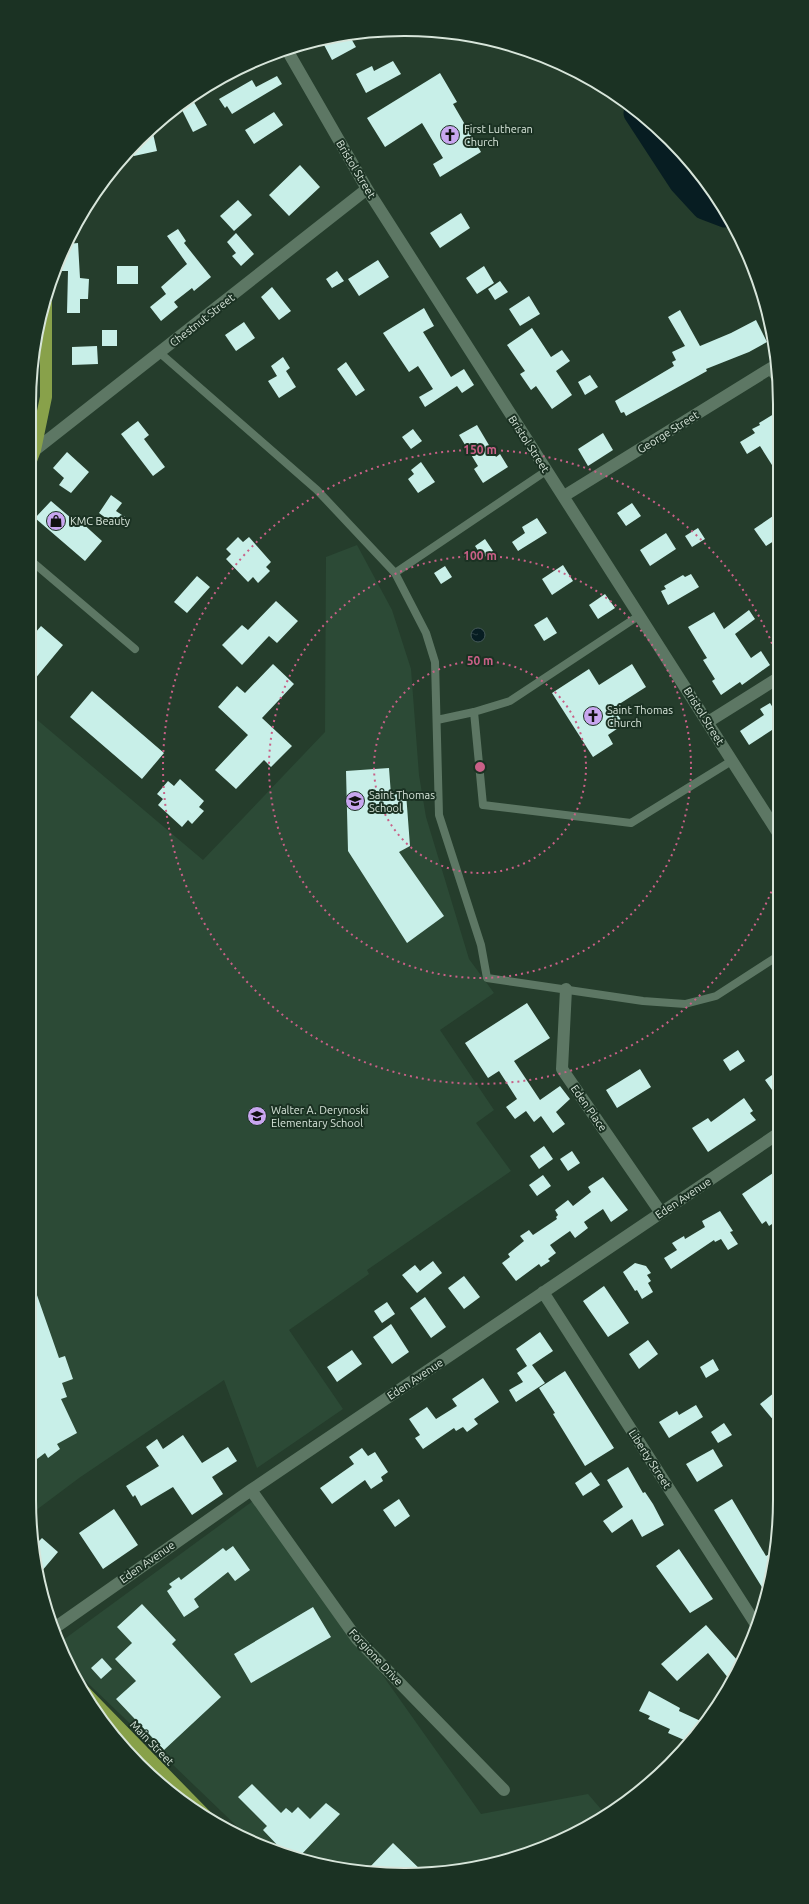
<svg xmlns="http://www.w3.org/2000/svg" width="809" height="1904" viewBox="0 0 809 1904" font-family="Ubuntu,sans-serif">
<defs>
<pattern id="water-ripples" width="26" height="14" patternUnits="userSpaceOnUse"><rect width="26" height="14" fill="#071d22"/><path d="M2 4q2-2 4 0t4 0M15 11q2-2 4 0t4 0" fill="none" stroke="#2a3e42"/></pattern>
</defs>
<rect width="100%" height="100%" fill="#253d2c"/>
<path fill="#2c4a36" d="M357,545L392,610L411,669L419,775L426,817L469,959L494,993L440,1030L494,1110L476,1123L511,1171L367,1270L369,1274L289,1330L343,1409L257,1468L224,1380L79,1478L31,1514L29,1499V725L35,718L203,860L325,732L326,557Z
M257,1498L481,1814L588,1794L606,1815L592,1825L478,1868L404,1875L331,1868L247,1836L69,1665L59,1643Z"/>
<path fill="url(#water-ripples)" stroke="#455959" d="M471 635a7 7 0 1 1 14 0a7 7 0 1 1-14 0Z"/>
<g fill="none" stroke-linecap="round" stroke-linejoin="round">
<path stroke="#071d22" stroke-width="25" d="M636,113L681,182L704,207L725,215"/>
</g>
<path fill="#c8efe8" d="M349,35L356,47L332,60L323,43L333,37Z
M393,61L401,74L366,93L356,74L372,66L374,71Z
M440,73L457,102L453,104L481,152L440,177L433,164L443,158L422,123L385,147L367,118Z
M277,76L282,84L232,114L227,106L225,108L219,99L252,80L256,87Z
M191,97L207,125L193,132L179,104Z
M274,112L283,125L254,144L245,130Z
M152,129L157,151L134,156L132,147Z
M300,165L320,187L289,216L269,195Z
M238,200L252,215L234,231L220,216Z
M461,213L470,228L440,248L430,233Z
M178,229L186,241L184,243L211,277L194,291L192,288L174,302L178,307L161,321L150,307L166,294L161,287L187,264L167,236Z
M236,233L254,254L241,266L232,256L236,253L227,242Z
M78,243L80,278L89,279L88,299H80V313H67L68,271H62L61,256L67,244Z
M378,260L389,277L359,296L348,279Z
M117,266H138V284H117Z
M484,266L494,283L477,294L466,278Z
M337,271L344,281L332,288L326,279Z
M500,281L508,292L495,300L488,289Z
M272,287L291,311L279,320L261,297Z
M529,296L540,314L520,326L509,309Z
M424,308L434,326L423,332L451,377L464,369L474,385L462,393L457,386L425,407L419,397L433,389L418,366L409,372L383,333Z
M680,310L700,346L731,333L756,320L767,342L749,352L706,369L707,371L626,416L624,412L621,413L615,401L674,366L672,362L676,360L672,352L685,346L668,317Z
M244,322L255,338L236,351L225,335Z
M532,328L551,357L562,350L570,361L556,371L572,395L552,409L536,386L531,390L520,374L525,371L507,345Z
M102,330H117V346H102Z
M97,346L98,364L72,365V347Z
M283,357L290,368L286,371L296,387L279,398L268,381L277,376L271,366Z
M346,362L365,390L356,396L337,369Z
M590,375L598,387L585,395L578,382Z
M777,412V473L760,446L747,454L740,442L755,433L752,429L760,425L759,423Z
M138,421L149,435L144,439L165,467L153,476L121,434Z
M477,425L496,457L500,454L508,467L483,483L474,469L478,466L459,435Z
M413,429L422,441L411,449L402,437Z
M603,433L613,450L588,466L578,449Z
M67,452L89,472L71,493L59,485L64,478L53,468Z
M421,462L435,482L418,493L408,479L414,474L411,470Z
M111,495L122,503L116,511L125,517L118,527L99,513Z
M51,501L78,524L80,521L102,541L85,561L35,518Z
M632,503L641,516L626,526L617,513Z
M773,516L777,523V539L766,546L754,529Z
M537,518L547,533L518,551L512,542L525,533L522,527Z
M698,528L705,539L692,547L685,536Z
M666,533L676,549L650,566L640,550Z
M238,537L243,542L249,537L271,562L266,567L270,571L258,583L253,577L248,582L226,559L231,554L226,549Z
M485,539L493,551L483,558L475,546Z
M563,565L573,581L552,595L542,579Z
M445,566L452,577L441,584L434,573Z
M691,574L699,587L668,605L661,591L666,589L664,586L683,575L685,577Z
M197,576L210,587L187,613L174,602Z
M605,594L615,608L598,619L589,605Z
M276,601L298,621L277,643L269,636L242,665L222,645L242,625L248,630Z
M749,610L755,619L735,634L751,658L761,651L770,665L742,685L740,682L721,695L712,681L715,679L703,660L707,658L688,627L714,612L724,629Z
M547,617L557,633L544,641L534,625Z
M41,626L63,645L29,686V640Z
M273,664L294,684L262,718L292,746L271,767L264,760L236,789L215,770L248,735L218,707L237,686L245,693Z
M632,664L646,687L613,708L624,724L608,735L613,744L593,757L552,693L589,669L599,685Z
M92,691L164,753L142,779L70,717Z
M770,703L778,716V726L749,745L740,731L764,715L760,709Z
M389,768L391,795L406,793L410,846L399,852L444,916L407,943L348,851L346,771Z
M180,779L204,801L199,807L204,811L192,824L188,820L182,827L158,805L163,799L157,794L168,781L174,786Z
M527,1003L550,1038L514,1061L540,1100L560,1086L570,1099L556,1112L565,1124L553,1133L541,1116L534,1122L526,1111L515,1119L506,1107L517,1099L499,1071L488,1078L465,1043Z
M738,1050L745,1061L730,1071L723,1060Z
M640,1069L651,1087L617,1108L606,1090Z
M779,1070V1100L765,1080Z
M744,1098L753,1111L750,1113L756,1120L708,1152L692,1128L708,1118L711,1122Z
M544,1146L553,1159L539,1169L530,1156Z
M572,1151L580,1163L568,1171L560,1159Z
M779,1169V1212L775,1215L778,1220L769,1226L766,1221L762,1224L742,1194Z
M543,1175L551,1186L537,1196L529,1185Z
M603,1177L628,1210L611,1222L603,1209L584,1222L588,1228L575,1238L570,1231L550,1245L556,1253L548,1259L550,1261L541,1267L539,1264L516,1281L502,1263L510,1257L508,1254L524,1241L520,1236L529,1230L533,1235L557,1219L556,1217L558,1215L555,1210L568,1200L573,1206L591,1192L588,1187Z
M720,1211L733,1231L730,1232L738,1244L728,1250L721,1239L715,1242L714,1240L671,1269L664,1258L677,1250L672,1243L684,1236L685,1239L705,1227L702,1221Z
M433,1261L442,1273L417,1293L402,1275L415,1265L420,1271Z
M635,1263L646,1266L651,1273L647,1275L651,1281L648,1283L653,1292L642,1299L637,1290L635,1291L623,1272Z
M464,1276L480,1297L464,1309L448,1288Z
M29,1278H31L59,1358L65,1356L73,1379L62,1383L67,1397L61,1399L77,1433L57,1444L60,1449L48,1458L45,1453L29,1465Z
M604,1286L629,1323L608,1337L583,1301Z
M425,1297L446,1327L431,1338L410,1308Z
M387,1302L395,1314L382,1323L374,1311Z
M391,1324L409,1352L392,1364L373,1337Z
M540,1332L553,1351L532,1365L545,1383L516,1402L509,1390L523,1382L517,1373L527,1366L516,1349Z
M648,1340L658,1354L639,1369L629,1354Z
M352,1350L362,1364L337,1382L327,1367Z
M713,1359L719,1370L706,1378L700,1367Z
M565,1371L614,1448L585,1466L553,1414L555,1413L539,1388Z
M483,1378L499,1402L474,1419L478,1424L467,1432L463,1427L456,1431L454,1428L423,1449L415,1438L420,1435L409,1419L427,1407L436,1419L457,1406L452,1399Z
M780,1388V1428L760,1404Z
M696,1405L703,1417L669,1438L659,1422L677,1411L679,1415Z
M724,1423L732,1435L718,1443L711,1432Z
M183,1435L202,1463L228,1447L237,1461L212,1477L223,1494L192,1515L173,1487L141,1506L135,1495L133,1497L126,1486L159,1466L146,1447L157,1439L163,1449Z
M362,1448L368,1456L375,1452L388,1472L381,1477L383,1481L371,1489L365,1480L332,1504L320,1488L354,1464L349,1457Z
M713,1449L723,1466L697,1482L686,1464Z
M628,1467L643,1493L645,1492L653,1504L664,1525L642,1537L632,1519L612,1533L603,1521L623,1507L607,1480Z
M591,1472L600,1485L583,1496L575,1483Z
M399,1499L410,1516L395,1527L383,1510Z
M732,1499L766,1556L771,1553L765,1592L714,1510Z
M114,1509L138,1545L103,1569L79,1533Z
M42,1538L58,1552L41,1572L36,1544Z
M233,1546L250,1570L235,1581L228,1572L194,1599L199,1607L184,1617L167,1591L172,1587L169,1584L179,1577L181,1580L223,1548L226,1551Z
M679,1549L713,1599L690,1613L656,1566Z
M142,1604L176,1640L172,1644L221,1697L164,1750L116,1699L136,1681L115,1659L132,1643L117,1627Z
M313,1607L331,1637L251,1683L234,1654Z
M706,1625L738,1661L729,1679L708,1653L677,1681L661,1664Z
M102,1658L112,1669L101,1679L91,1668Z
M649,1691L680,1708L679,1711L705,1723L702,1728L689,1742L668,1733L670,1729L648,1719L650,1716L639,1711Z
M252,1784L281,1813L286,1808L292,1813L298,1807L310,1819L326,1803L340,1814L300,1856L281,1849L263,1830L267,1826L238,1797Z
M393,1843L424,1873L404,1875L366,1871Z"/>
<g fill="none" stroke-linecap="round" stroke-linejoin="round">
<path stroke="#5d7764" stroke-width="8" d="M160,353L317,490L395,573L426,633L435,662L439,815L481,945L487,978L643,1001L685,1004L716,996L778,956
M29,559L135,649
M395,573L546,471
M474,712L483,805L631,823L733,760
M437,720L474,712L510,701L640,615"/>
<path stroke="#5d7764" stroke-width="12" d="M287,50L367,189L778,833
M35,450L367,189
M564,496L771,368L777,377
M708,722L778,678
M566,989L562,1069L661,1213
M543,1292L757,1626
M251,1490L357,1639L504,1790
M53,1629L251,1490L779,1133"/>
<path stroke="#88a14a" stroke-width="12" d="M29,466L35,450L46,397V303
M79,1686L207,1817"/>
</g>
<g fill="none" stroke="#c96087" stroke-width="2" stroke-dasharray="2 4">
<circle cx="480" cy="767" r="106"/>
<circle cx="480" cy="767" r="211"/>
<path d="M778 875A317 317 0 1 1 777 656"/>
</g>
<defs>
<symbol id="church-disc" viewBox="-11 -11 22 22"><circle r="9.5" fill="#c8a6ef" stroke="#1b3223"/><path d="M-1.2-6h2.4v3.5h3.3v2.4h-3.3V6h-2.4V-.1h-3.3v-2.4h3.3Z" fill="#111"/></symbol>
<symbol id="shop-disc" viewBox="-11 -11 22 22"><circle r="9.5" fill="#c8a6ef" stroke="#1b3223"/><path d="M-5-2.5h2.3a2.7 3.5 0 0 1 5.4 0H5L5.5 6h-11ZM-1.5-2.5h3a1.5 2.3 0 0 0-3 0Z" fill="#111"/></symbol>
<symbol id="school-disc" viewBox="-11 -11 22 22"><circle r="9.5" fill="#c8a6ef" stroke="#1b3223"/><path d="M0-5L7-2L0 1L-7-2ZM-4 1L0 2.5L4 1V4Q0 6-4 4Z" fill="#111"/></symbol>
</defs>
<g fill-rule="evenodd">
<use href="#church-disc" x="439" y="124" width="22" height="22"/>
<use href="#shop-disc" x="45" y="510" width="22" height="22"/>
<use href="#church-disc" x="582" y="705" width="22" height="22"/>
<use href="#school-disc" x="344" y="790" width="22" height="22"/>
<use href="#school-disc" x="246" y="1105" width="22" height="22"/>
</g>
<g text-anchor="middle" stroke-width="4" stroke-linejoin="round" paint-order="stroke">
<g font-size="11" fill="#d7e5da" stroke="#1b3223" text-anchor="start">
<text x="464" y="133">First Lutheran<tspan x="464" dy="13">Church</tspan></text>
<text x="70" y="525">KMC Beauty</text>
<text x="607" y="714">Saint Thomas<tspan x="607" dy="13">Church</tspan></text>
<text x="369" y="799">Saint Thomas<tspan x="369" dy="13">School</tspan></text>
<text x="271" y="1114">Walter A. Derynoski<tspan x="271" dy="13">Elementary School</tspan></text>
</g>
<g font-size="11" fill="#d7e5da" stroke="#1b3223">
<text transform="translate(356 169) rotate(59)" y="4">Bristol Street</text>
<text transform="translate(202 320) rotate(-38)" y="4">Chestnut Street</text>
<text transform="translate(668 432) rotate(-32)" y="4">George Street</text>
<text transform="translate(529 444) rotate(57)" y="4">Bristol Street</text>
<text transform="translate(704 716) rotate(58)" y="4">Bristol Street</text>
<text transform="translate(589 1108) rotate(55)" y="4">Eden Place</text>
<text transform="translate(683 1198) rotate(-34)" y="4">Eden Avenue</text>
<text transform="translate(415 1379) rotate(-34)" y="4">Eden Avenue</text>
<text transform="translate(650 1459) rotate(57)" y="4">Liberty Street</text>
<text transform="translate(147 1562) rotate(-35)" y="4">Eden Avenue</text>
<text transform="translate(376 1657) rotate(47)" y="4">Forgione Drive</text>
<text transform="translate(152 1743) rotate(46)" y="4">Main Street</text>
</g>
</g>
<path d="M0 0H809V1904H0ZM404 36H405A368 368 0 0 1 773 404V1500A368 368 0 0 1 405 1868H404A368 368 0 0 1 36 1500V404A368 368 0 0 1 404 36Z" fill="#1b3223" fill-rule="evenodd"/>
<path fill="none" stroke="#d7e5da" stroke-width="2" d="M404 36H405A368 368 0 0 1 773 404V1500A368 368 0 0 1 405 1868H404A368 368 0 0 1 36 1500V404A368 368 0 0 1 404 36Z"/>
<circle cx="480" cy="767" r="6" fill="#c96087" stroke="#1b3223" stroke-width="2"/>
<g font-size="12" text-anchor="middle" font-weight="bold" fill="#c96087" stroke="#1b3223" stroke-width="4" stroke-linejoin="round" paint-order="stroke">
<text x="480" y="454">150 m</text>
<text x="480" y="560">100 m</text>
<text x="480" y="665">50 m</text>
</g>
</svg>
